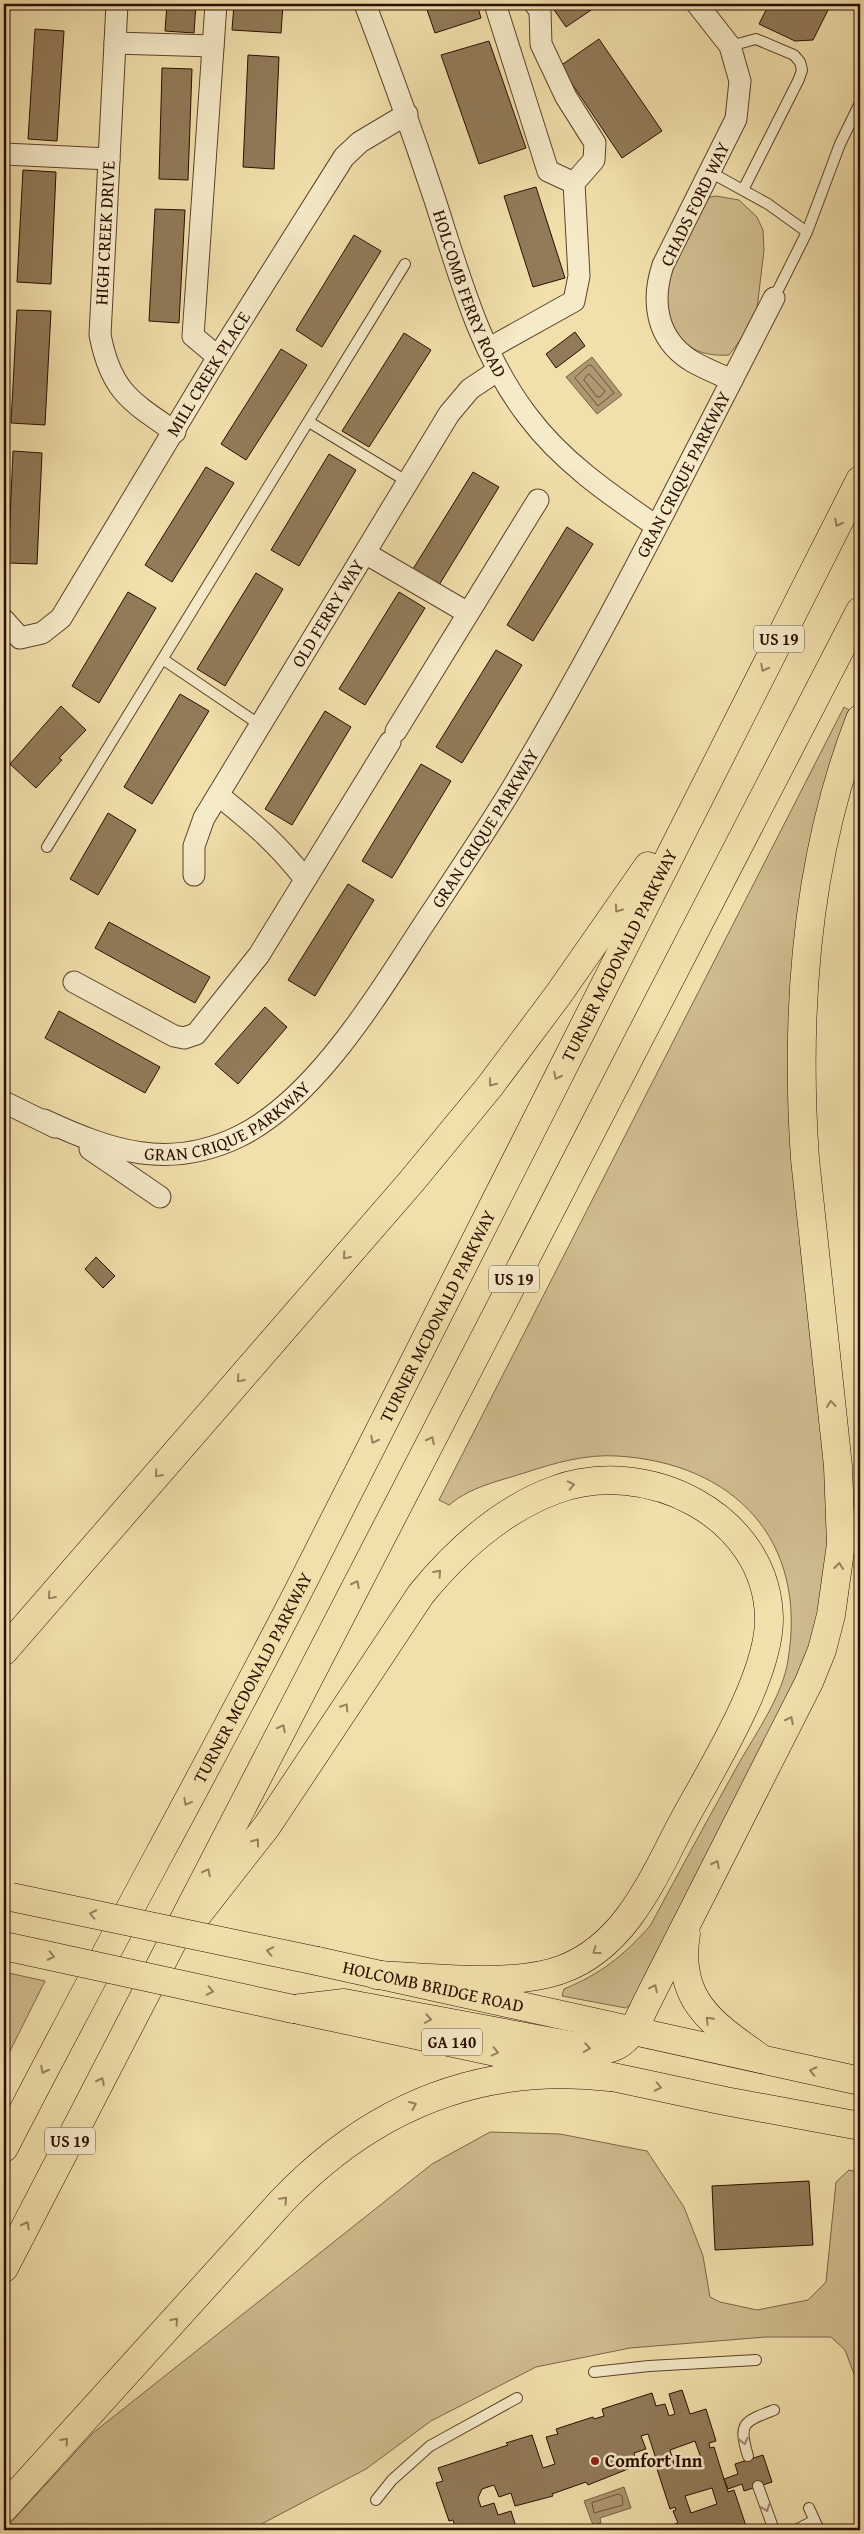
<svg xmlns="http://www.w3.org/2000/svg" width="864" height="2534" viewBox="0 0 864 2534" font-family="'Gentium Book Plus',serif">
<rect width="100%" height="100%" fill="#f1e0ac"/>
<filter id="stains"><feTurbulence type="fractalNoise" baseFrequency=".004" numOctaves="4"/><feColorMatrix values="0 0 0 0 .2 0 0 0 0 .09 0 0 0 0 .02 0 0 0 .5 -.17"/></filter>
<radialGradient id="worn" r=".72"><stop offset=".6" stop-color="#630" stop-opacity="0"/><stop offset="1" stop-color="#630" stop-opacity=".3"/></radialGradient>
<path fill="#cfbc8f" stroke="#7d6448" d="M716,196L739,200L757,217L763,230L764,250L757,309L744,335L729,355C710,356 693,353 680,338C676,334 669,329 667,324C650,283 685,239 703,205L710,197Z
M844,707L852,712L806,894L815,1345L831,1555L808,1657L632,2003L626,2008L562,1996L564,1989C602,1973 622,1957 650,1926C679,1872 709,1817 739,1763C756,1733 783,1695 788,1660C808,1541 735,1463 617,1456C586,1454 554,1463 524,1473C499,1481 470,1487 449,1505L439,1500Z
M4,1972L45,1981L4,2063Z
M490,2132L560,2134L647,2151L684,2207L703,2256L710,2297L720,2302L757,2310L808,2300L826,2282L836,2182L849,2170L860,2173V2390L845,2350L831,2337H766L630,2348L536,2367L431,2421L366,2469L250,2530H4L93,2433L432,2164Z"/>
<path fill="#ae9872" stroke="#7a6044" d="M592,357L622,395L597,414L566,377Z
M624,2487L631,2508L600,2518L601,2523L593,2525L584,2501Z"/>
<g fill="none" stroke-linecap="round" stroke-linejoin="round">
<path stroke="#6c5239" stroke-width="1" d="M589,365L592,366L614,393L598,406L575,378Z
M589,374L605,391L600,397H597L584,380Z
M619,2494L622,2496L623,2505L594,2513L592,2503Z"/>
</g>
<path fill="#927b59" stroke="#2b0d00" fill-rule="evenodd" d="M167,4H196L194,33L165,31Z
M234,4H283L281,33L232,30Z
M425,4H477L481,18L435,33Z
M550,4H600L566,27Z
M769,4H831L813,40L795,41L759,24Z
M35,29L64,31L57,141L28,139Z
M599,39L662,131L622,158L560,66Z
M489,41L526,148L479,164L441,55Z
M248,55L279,57L274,169L243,167Z
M162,68L192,69L188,180L159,179Z
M23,170L56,172L51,284L17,282Z
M536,187L565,278L533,287L504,196Z
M155,209L185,210L179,323L149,321Z
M354,235L381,251L322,347L296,330Z
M17,310L51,311L45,425L11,423Z
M575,332L585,346L556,368L546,354Z
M404,333L431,350L369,447L342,431Z
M281,349L307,365L246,460L221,444Z
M13,451L42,453L37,564L8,563Z
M329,454L356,470L299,566L271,550Z
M206,467L234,483L172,582L145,565Z
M473,472L499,487L439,585L413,569Z
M567,527L593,544L533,641L507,625Z
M256,573L283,589L225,686L197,669Z
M128,592L156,608L99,703L72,686Z
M399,592L425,608L365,705L339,689Z
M496,650L522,665L462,763L436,747Z
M180,694L209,711L152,804L124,787Z
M61,706L86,730L59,758L62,760L36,788L10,764Z
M325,711L351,727L292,825L265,809Z
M421,764L451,781L392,878L362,861Z
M108,813L136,830L98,895L70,879Z
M348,884L374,900L315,996L288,980Z
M109,922L210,977L195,1003L95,948Z
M265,1007L287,1027L238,1084L215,1064Z
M59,1011L160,1067L145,1093L45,1038Z
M96,1257L115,1276L103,1288L85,1269Z
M809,2181L813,2245L715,2250L712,2186Z
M682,2390L690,2414L706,2409L716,2441L709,2443L710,2448L714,2447L728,2492L734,2490L746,2526L734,2530H657L678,2523L673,2511L676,2510L675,2507L670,2509L656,2466L658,2465L648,2434L641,2436L646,2449L634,2453L638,2465L588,2485L586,2482L552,2494L553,2496L515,2506L511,2493L499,2497L494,2485L482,2489L478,2498L481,2507L494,2503L498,2515L511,2511L517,2530H454H456L453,2520L449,2521L436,2483L443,2481L438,2468L508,2445L506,2443L532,2435L543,2468L555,2464L546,2437L558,2434L556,2429L593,2417L594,2419L604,2416L602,2409L652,2393L656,2406L665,2404L669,2416L675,2414L669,2394ZM695,2441L701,2458L675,2467L670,2450ZM712,2488L717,2504L691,2513L685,2496Z
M763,2455L772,2482L744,2491L742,2484L728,2489L724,2479L738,2474L735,2464Z
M644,2525L646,2530H627Z"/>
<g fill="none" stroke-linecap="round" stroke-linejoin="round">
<defs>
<path id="service" d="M730,46L756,39L794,55L800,62L802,70L799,79L743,190
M710,172L768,204L807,232L774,298
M807,232L840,144L860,103
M309,422L408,482
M164,660L260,725
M47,847L405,264
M594,2372L649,2366L756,2360
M748,2456C738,2423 743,2422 774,2410
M758,2486L774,2530
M376,2500L392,2480L430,2446L517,2398
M809,2508L819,2530
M796,2530L813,2521"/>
<g id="minor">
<path d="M117,4L100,335C111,391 130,401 175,432"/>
<path d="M216,4L193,336L218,357"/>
<path id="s1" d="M365,4C390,69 413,134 435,200C459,274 479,352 527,415C561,461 609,494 656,526"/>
<path d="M495,4L548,171L574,183"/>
<path d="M697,4L730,46L740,81L736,119L663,265C651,301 656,338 690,360C703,368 718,374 732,380"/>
<path d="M115,43L213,46"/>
<path d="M4,154L109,159"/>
<path d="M488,349L574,301L579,276L574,183L594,160L595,143L566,97L541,44L540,11L535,4"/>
<path d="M365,553L468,613"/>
<path id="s2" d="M4,620L20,638L42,633L61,618L218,357L344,157L360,142L407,114"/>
<path d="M396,731L538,500"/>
<path d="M218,795C253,823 277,843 305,879"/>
<path id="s3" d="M194,875V846L204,818L449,414L470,389L497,371"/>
<path d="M74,982L174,1036L184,1038L196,1034L259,955L390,742"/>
<path d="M4,1102L55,1127"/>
<path id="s4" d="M44,1120C111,1151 169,1171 240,1136C316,1098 376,997 422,927C451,883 480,840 508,795C605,634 688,465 774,298"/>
<path d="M90,1149L160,1197"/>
</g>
<g id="primary">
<path id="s5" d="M317,1961L860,2081"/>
<path d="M299,2010L725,2101L860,2126"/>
</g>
<g id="motorway">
<path d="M4,1651L411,1182L490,1086L558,995L648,866"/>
<path d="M198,1914L267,1826L421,1594C457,1550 501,1510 555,1490C646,1456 767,1515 769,1618C770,1678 708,1774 679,1829C651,1883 624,1946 563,1969C514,1988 430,1977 376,1975"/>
<path d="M686,1934C675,2001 714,2025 762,2059"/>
<path d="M293,2009L344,2003L590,2049C628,2054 634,2027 649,1998L809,1682L822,1650L831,1615L841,1544L838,1466L805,1159C795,1012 806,858 860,719"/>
<path id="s6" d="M4,2148C101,1958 206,1772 303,1582C490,1215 673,846 860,480"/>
<path d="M4,2268L860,611"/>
<path d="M4,2508L282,2201C372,2107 480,2062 610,2077"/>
</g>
</defs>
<use href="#service" stroke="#5c422b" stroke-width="12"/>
<use href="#minor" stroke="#5c422b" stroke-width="23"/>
<use href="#primary" stroke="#2b0d00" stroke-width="29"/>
<use href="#motorway" stroke="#2b0d00" stroke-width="29"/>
<use href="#service" stroke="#f6ebc9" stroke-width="10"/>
<use href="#minor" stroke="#f6ebc9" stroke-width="21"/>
<use href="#primary" stroke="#f1e0ac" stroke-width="28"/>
<use href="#motorway" stroke="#f1e0ac" stroke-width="28"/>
<defs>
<path id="primary-bridge" d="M11,1897L317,1961
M4,1946L293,2009"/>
</defs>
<use href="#primary-bridge" stroke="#2b0d00" stroke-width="29" stroke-linecap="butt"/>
<use href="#primary-bridge" stroke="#f1e0ac" stroke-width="28"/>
</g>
<defs><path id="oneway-chevron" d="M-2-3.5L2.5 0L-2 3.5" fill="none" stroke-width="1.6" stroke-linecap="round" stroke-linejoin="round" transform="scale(1.25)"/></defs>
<g stroke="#98815f">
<use href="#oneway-chevron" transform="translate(838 523) rotate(117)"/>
<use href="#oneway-chevron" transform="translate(764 668) rotate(117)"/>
<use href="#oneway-chevron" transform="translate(618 909) rotate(126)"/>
<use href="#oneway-chevron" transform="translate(557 1076) rotate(117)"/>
<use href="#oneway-chevron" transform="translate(492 1083) rotate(128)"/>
<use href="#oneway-chevron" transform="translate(346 1256) rotate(131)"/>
<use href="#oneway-chevron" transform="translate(240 1379) rotate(131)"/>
<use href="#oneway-chevron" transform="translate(831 1404) rotate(-96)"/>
<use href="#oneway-chevron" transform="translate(374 1440) rotate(117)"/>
<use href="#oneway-chevron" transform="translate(431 1440) rotate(-63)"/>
<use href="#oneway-chevron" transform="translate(158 1474) rotate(131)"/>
<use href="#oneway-chevron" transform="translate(571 1485) rotate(-13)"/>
<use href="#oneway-chevron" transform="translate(839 1566) rotate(-83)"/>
<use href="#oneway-chevron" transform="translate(438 1573) rotate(-48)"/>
<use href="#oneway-chevron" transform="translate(356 1584) rotate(-63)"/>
<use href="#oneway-chevron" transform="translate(51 1596) rotate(131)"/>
<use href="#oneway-chevron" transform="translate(345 1707) rotate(-57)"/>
<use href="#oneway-chevron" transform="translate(790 1720) rotate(-63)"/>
<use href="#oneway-chevron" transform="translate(282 1728) rotate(-63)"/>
<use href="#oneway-chevron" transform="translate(187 1802) rotate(118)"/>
<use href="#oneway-chevron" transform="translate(256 1842) rotate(-54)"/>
<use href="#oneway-chevron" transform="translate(716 1864) rotate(-63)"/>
<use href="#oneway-chevron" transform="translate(207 1872) rotate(-63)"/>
<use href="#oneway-chevron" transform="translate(93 1914) rotate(-168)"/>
<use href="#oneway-chevron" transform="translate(270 1951) rotate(-168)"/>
<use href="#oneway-chevron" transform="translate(596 1951) rotate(144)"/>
<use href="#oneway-chevron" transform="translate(51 1956) rotate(12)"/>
<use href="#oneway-chevron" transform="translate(654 1988) rotate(-64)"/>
<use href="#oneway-chevron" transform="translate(210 1991) rotate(12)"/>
<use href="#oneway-chevron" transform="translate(428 2019) rotate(10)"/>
<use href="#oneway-chevron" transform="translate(709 2020) rotate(-134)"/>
<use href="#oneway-chevron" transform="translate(587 2048) rotate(9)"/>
<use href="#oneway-chevron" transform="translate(495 2052) rotate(13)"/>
<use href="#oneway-chevron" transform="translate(44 2070) rotate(117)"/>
<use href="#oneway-chevron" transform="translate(813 2071) rotate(-168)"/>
<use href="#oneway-chevron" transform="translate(101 2081) rotate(-63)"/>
<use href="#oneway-chevron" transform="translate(658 2087) rotate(12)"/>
<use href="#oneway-chevron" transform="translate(413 2105) rotate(-23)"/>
<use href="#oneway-chevron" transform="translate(284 2200) rotate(-47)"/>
<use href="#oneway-chevron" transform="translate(26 2225) rotate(-63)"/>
<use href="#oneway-chevron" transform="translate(175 2321) rotate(-48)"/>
<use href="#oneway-chevron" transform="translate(65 2441) rotate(-48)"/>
</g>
<g stroke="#9b876f">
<use href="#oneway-chevron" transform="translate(744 2441) rotate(78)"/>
<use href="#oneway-chevron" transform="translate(766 2508) rotate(70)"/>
</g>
<circle fill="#8f2418" stroke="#f6ebc9" stroke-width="2" cx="595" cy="2461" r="5"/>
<g text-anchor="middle" stroke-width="5" stroke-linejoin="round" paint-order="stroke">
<g fill="#f6ebc9" stroke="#68503c" stroke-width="1">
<rect x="754" y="625.5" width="50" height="27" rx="4"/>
<rect x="489" y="1265.5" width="50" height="27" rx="4"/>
<rect x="422" y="2028.5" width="60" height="27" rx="4"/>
<rect x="45" y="2127.5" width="50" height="27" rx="4"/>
</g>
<g font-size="16" font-weight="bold" fill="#2b0d00">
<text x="779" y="645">US 19</text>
<text x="514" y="1285">US 19</text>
<text x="452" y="2048">GA 140</text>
<text x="70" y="2147">US 19</text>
</g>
<g font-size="18" fill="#2b0d00" stroke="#f6ebc9">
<text transform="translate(695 204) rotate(-64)" y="6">CHADS FORD WAY</text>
<text transform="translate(105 233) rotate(-87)" y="6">HIGH CREEK DRIVE</text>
<text dy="6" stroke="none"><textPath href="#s1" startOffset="308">HOLCOMB FERRY ROAD</textPath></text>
<text dy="6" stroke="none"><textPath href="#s2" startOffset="356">MILL CREEK PLACE</textPath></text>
<text dy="6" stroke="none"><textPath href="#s4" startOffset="1008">GRAN CRIQUE PARKWAY</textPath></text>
<text dy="6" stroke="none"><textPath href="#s3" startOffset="298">OLD FERRY WAY</textPath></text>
<text dy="6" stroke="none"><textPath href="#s4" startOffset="602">GRAN CRIQUE PARKWAY</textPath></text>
<text dy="6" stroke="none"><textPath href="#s6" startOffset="1342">TURNER MCDONALD PARKWAY</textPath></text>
<text dy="6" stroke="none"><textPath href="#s4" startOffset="198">GRAN CRIQUE PARKWAY</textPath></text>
<text dy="6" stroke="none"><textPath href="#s6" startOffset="938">TURNER MCDONALD PARKWAY</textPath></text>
<text dy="6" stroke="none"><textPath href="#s6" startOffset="532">TURNER MCDONALD PARKWAY</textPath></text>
<text dy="6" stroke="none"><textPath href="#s5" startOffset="119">HOLCOMB BRIDGE ROAD</textPath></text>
</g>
<g font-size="18" font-weight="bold" fill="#2b0d00" stroke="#f6ebc9" text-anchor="start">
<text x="605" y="2467">Comfort Inn</text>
</g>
</g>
<rect width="864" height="2534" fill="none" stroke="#f1e0ac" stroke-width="20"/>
<rect x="5" y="5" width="854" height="2524" fill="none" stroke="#2b0d00" stroke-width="2.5"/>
<rect x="10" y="10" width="844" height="2514" fill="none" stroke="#2b0d00"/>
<rect width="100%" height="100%" filter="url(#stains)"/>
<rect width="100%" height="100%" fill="url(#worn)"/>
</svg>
